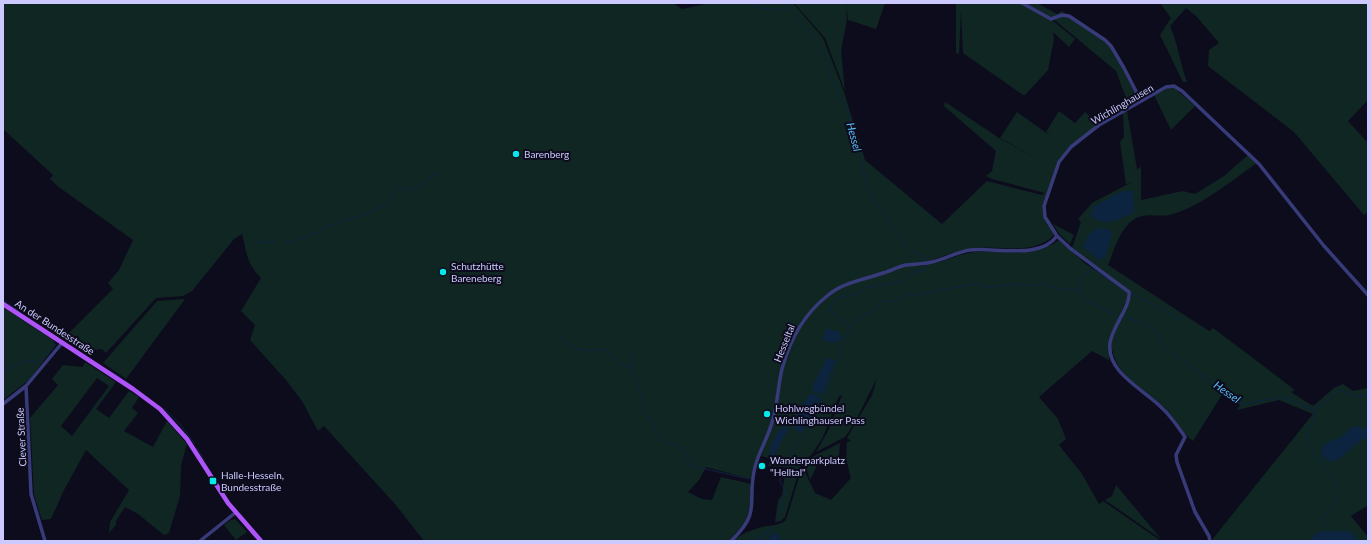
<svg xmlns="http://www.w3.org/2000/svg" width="1371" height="544" viewBox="0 0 1371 544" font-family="Lato,sans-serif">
<rect width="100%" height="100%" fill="#0d0c1d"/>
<path fill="#0f2623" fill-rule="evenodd" d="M3,3H673L682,9L710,3H793L823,38L844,92L865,160L942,224L987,181L1042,195L1045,193L992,179L986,176L992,171L996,151L944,106L945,102L999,138L1050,166L1000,138L1017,112L1052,137L1046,132L1059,111L1075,123L1085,112L1098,124L1058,161L1042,209L1054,235C1031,258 996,243 967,249C952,252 938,259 923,262L918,266C938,265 956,254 975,252C1003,250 1034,259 1059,240L1086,264L1127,292L1128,297L1121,313L1122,314L1131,295L1130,291L1072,248L1081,222L1078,219L1092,203L1132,182L1126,184L1120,142L1124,137L1123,113L1127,111L1137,169L1141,167V200L1183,191L1195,194L1224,176L1248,155L1257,163C1231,181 1199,208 1169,215C1157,217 1144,212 1133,220C1119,230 1114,251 1108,265L1209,331L1213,328L1295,390L1291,392L1313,406L1334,388L1343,384L1353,391L1368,388V505L1351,516L1368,537V541H1211L1313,414L1279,400L1237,410L1240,405L1223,393L1193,441C1181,432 1175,418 1165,408C1144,387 1119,381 1112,349H1109V360L1092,351L1039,397L1058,419L1066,439L1059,445L1082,474L1099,504L1103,501L1161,541H777L779,540L774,532L766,541H733C741,534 751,530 762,527C770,525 780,526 786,520L802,468L804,470L815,493L831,500L851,478L846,459L847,442L851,441L847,438L872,395L877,378L854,424L845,437L816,452L828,431L842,395L839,396L823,437L812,454L801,464L785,517L781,521L775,522L778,501L782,495L786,467L768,466L771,459L761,456L763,452L760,451L752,473L751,479L706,467L699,480L688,492L702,499L712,500L721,477L751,484C750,514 751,519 728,541H424L395,504L324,426L318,431L302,401L286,380L250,340L255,325L241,311L261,278C246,263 247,253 242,234L234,239L192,291L183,296L156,298L106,353L102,349L92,350L89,356L63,339L113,289L108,283L119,270L133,240L60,188L50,179L53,175L3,129ZM1093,231L1111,234L1106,248L1090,235Z
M794,3H846L847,20L841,50L845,91L825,38Z
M846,3H885L876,29L848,20Z
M956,3H1021L1052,20L1075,39L1069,47L1053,32L1054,39L1048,70L1025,95H1023L963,53L961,11L959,54L956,53Z
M1025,3H1037L1057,14L1062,11L1109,45L1124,68L1140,100L1129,106L1116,71L1051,17Z
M1160,3H1368V100L1348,121L1368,143V212L1364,215L1294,132L1208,66L1209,50L1219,43L1197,17L1186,8L1170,26C1178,44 1180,63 1187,82H1183L1160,35L1171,18Z
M1169,88H1175L1195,106L1171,130L1154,95Z
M1053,224L1074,235L1070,244L1060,235Z
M185,299L126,379L103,363L157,301Z
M3,307L53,340L56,345L29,380L3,400Z
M85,362L116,382L96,409L109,418L129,391L139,397L132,408L138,413L124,431L153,447L167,421L187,444L181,465L180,496L169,533L164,535L138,514L125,507L116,521V525L109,533L110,522L129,490L86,450L64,490L51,519L42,520L34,495L30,418L58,385L52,379L63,365L83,367ZM97,378L109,386L72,436L61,426Z
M840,443L838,465L821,458L810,480L805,464L806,460Z
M1116,485L1161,539L1105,500L1112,496Z
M235,519L247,532L236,540L224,525L231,520Z"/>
<path fill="#0d2440" d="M1123,191H1133L1134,212C1121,219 1104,228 1091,216L1094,206Z
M1097,228L1109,229L1112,234L1105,258L1099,259L1083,247L1088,236Z
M829,329L839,332L841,337L844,338L833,343L824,340L823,336L826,330Z
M827,357L835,361L823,393L820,394L813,391L812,388Z
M811,393L819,396L820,400L801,434L792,426L803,403Z
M786,425L788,429L773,457H769C770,447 776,430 786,425Z
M1354,426L1368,429V436C1355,443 1346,455 1334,462L1327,460L1321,454C1320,442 1333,441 1342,436C1347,434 1347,429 1354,426Z
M1339,531L1351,532L1358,541H1312L1313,536L1317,532Z
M774,532L780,536L778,541H766Z"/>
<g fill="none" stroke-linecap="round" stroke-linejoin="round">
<path stroke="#0d2440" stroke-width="1" d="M729,3H731
M742,3H747
M747,3C760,8 776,13 789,7C802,23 814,39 825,56C829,61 827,68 829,74C830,78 841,100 845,103L870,195L901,240L910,249L927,260
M785,3L789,7
M299,239C312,236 324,228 336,223C352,217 369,216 383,205C390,200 393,193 401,187C415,195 420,184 429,178C433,175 437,175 441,172
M284,241H293
M255,242H275
M1096,263V256
M1078,289L1081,276L1093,269L1118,286
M1132,294L1180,319
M3,300L19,311
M1123,317C1143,323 1157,324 1163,346L1241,404L1281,397L1315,410L1340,390L1353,397L1368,394
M851,327L835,313L828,311L831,305L838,298L854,295L865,288L905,281L915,272L924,270L927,266
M560,337C565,339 568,344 573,347C580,351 597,351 604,349L620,363L628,367
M844,339L855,321L862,316L872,312L880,301L893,302L909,294L915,295L974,284L988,287L1020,284L1037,286L1044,284L1055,288L1078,290C1086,304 1102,309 1117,315
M635,354L629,369L643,396V412L645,416L651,419L655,433L669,444H675L680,448L687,456L689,464L693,466L749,479
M110,371L121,378
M3,374C12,368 25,355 36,363L54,346L52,342
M125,381L128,383
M139,391L141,392
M164,409L179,423L194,443
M1309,447C1302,430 1317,425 1315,411
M197,448L204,460
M1312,450C1320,466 1335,472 1338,490
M205,463L213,476
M776,522L782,512L781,502L786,491L780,482L781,476L787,473V463L791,453L806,435L820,410L844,341
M1326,533L1322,519L1338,499L1339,494
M753,541L770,530
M758,541L766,535L774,526"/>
<path stroke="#383b7a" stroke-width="3.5" d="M1022,3L1051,19L1062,15L1069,16L1105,40L1111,46L1124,68L1141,101
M26,386L31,494L45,541
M3,404L26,386L62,343
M200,541L235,513
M731,541C763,511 746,502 755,467C759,451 769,436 773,419C778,402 778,385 782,369C790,339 803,315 827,296C843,282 864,280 883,273C890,271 897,267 906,265C914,264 924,264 932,262C945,259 957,252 970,250C994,247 1040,260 1057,236
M1210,541L1209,536L1195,512L1177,462L1176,455L1185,437C1178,427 1171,416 1162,408C1145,390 1106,373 1110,343C1112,327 1131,306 1129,292L1071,249L1057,236L1045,217L1044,206L1059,162L1071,147L1099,125L1166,87L1174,86L1182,91L1259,164L1324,246L1368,295"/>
<path stroke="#ae54fa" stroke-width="4.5" d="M3,304L133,389L160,409L187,439L228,503L261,541"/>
</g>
<g fill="#07e8eb" stroke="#0d0c1d" stroke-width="1.5">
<circle cx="516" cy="154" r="4"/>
<circle cx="443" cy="272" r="4"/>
<circle cx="767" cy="414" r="4"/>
<circle cx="762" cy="466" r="4"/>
<rect x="209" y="477" width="8" height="8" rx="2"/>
</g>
<g text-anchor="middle" stroke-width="4" stroke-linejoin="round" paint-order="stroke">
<g font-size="10" fill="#cbc9fd" stroke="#0d0c1d">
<text transform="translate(1122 104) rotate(-30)" y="4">Wichlinghausen</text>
<text transform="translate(55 327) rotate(33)" y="4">An der Bundesstraße</text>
<text transform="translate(784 343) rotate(-68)" y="4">Hesseltal</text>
<text transform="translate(21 437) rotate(-93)" y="4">Clever Straße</text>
</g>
<g font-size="10" fill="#cbc9fd" stroke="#0d0c1d" text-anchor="start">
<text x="524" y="158">Barenberg</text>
<text x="451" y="270">Schutzhütte<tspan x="451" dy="12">Bareneberg</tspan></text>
<text x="775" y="412">Hohlwegbündel<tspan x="775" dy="12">Wichlinghauser Pass</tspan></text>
<text x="770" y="464">Wanderparkplatz<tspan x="770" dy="12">"Helltal"</tspan></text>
<text x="221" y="479">Halle-Hesseln,<tspan x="221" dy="12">Bundesstraße</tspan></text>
</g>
<g font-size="11" font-style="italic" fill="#5abefa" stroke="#0d0c1d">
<text transform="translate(854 137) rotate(75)" y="4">Hessel</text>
<text transform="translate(1227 392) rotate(35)" y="4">Hessel</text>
</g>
</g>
<rect width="1371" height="544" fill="none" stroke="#cbc9fd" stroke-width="8"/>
</svg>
